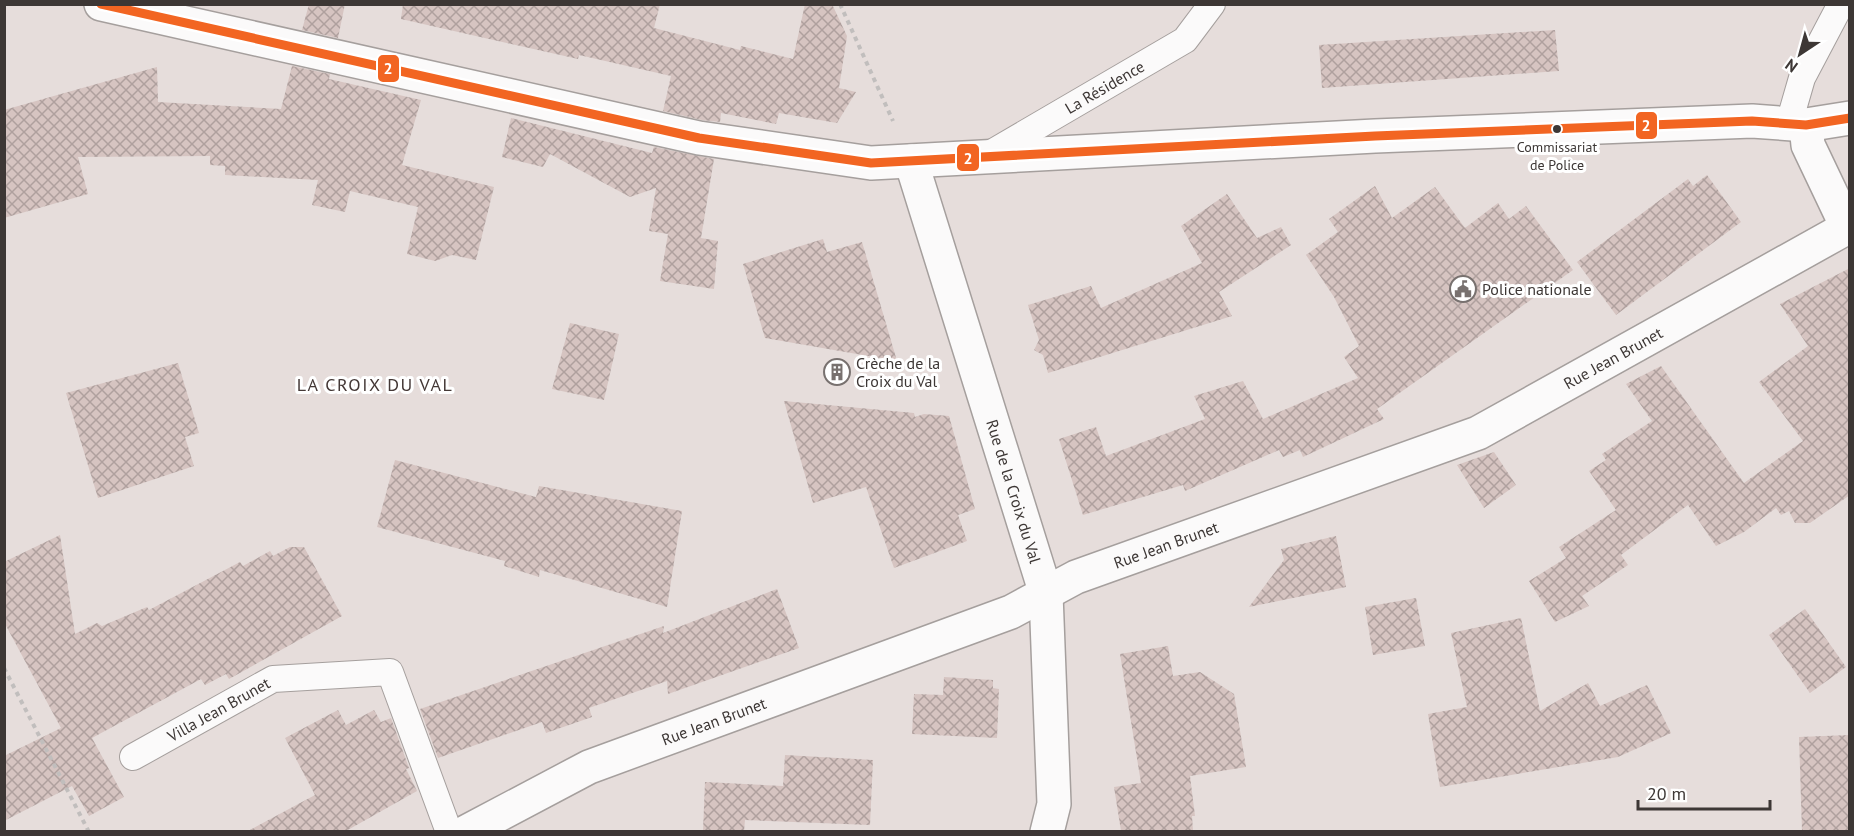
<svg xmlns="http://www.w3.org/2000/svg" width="1854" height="836" viewBox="0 0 1854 836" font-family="'PT Sans',sans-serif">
<defs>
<pattern id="building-cross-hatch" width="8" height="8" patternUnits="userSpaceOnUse" patternTransform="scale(1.5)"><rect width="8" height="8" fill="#d6c4c1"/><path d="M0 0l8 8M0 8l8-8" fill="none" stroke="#afa09e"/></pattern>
</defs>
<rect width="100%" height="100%" fill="#e6dddb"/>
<path fill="url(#building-cross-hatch)" d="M309,4H345L338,38L302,30Z
M403,4H660L654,28L740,50L741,46L793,59L805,4H832L847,36L839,88L856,92L837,123L779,113L776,124L721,113L720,122L702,120L663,111L671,76L579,55L578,59L401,19Z
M1555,30L1559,71L1322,88L1319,45Z
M292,66L330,74L329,79L421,100L402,165L494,187L476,260L452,255L435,261L407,254L418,207L350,191L345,212L312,205L318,180L225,175V166L210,165V156L78,157L88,194L4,218V110L157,67L158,102L281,109Z
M511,118L652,153L654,147L714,159L701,238L718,241L714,289L660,281L668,234L649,231L656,188L630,197L550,154L543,167L502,157Z
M1707,175L1741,222L1616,315L1577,262L1688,179L1693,186Z
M1375,186L1392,218L1435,187L1465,228L1498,203L1509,219L1526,206L1573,270L1377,409L1384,419L1303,457L1300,450L1283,457L1279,450L1185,491L1183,485L1083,515L1059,439L1096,427L1106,456L1205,419L1194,396L1243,381L1263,419L1358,378L1344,357L1359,346L1334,297L1306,255L1338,232L1329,219Z
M1227,194L1257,238L1281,227L1291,245L1219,292L1232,316L1048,373L1043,355L1034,350L1039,340L1028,305L1091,286L1101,308L1202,263L1181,226Z
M823,239L827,252L862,242L897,361L765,338L743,264Z
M1850,268V495L1810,523H1795L1789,511L1781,515L1776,508L1744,532L1716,546L1688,505L1621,555L1628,565L1582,596L1589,606L1555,622L1529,581L1566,558L1559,547L1616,510L1589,471L1606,460L1602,454L1652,421L1626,384L1661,366L1744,483L1803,441L1759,382L1808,346L1780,304Z
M570,323L619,334L604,400L552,389Z
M178,363L199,433L185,437L194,466L98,498L66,393Z
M784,401L914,413L915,417L924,414L949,416L975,509L958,515L967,541L894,568L866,487L813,503Z
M1494,452L1516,485L1484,508L1457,465Z
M395,460L536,497L539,486L682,511L667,607L540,570L539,577L504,566L505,561L377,527Z
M60,535L75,634L97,623L102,626L147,607L149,610L240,562L243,566L270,551L273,556L290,547H304L342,616L229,679L226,674L205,685L201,679L92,738L124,797L89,816L72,786L4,821V756L61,728L4,622V562Z
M1336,536L1346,587L1249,607L1284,560L1281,549Z
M777,589L799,648L668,694L667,681L589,708L592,717L546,733L542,722L438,758L420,709L664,626L663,633Z
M1416,598L1425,646L1373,655L1365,607Z
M1805,609L1846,667L1810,693L1769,635Z
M1521,618L1540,711L1588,683L1600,706L1647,685L1671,733L1618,757L1440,787L1428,714L1467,707L1451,633Z
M1168,646L1173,676L1200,672L1234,694L1246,767L1190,776L1195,816H1192L1193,831H1121L1114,787L1141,783L1120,654Z
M944,677L993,680V688L999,689L997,738L912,734L914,694L943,695Z
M338,710L346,725L374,710L381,722L391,718L409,768L406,769L417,791L346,831H248L315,795L285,738Z
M1850,735V831H1802L1799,737Z
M785,755L873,760L870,825L745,820L744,831H703L705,782L783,786Z"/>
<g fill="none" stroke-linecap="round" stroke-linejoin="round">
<defs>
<g id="service">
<path d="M1789,123L1802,78L1841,4"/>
<path id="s1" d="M988,155L1185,40L1212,4"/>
<path id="s2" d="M133,757L273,679L390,672L449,832"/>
</g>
<g id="minor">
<path d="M101,4L699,138L871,163L1375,136L1752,121L1806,125L1850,118"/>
<path d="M1806,125L1808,145L1847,227"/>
<path id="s3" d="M911,161L1046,594L1054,804L1047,832"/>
<path id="s4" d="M466,832L589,767L1011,612L1076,577L1478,433L1850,226"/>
</g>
</defs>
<use href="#service" stroke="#a59f9d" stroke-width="28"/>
<use href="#minor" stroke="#a59f9d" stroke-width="36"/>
<path stroke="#c1bebd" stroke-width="4" stroke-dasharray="4.5 4.5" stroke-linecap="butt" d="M840,4L893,121
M4,668L89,832"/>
<use href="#service" stroke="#fbfafa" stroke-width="26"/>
<use href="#minor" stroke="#fbfafa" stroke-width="33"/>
<defs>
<path id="bus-1" d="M101,4L699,138L871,163L1375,136L1752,121L1806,125L1850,118"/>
</defs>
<use href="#bus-1" stroke="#fff" stroke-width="14"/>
<use href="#bus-1" stroke="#f26522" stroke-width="9"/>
</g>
<defs>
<symbol id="civic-ring" viewBox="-11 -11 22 22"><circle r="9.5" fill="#fff" stroke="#78716f" stroke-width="1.5"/><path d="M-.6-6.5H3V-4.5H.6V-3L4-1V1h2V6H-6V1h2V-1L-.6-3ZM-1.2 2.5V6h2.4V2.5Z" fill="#78716f"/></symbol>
<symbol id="building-ring" viewBox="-11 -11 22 22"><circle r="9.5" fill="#fff" stroke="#78716f" stroke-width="1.5"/><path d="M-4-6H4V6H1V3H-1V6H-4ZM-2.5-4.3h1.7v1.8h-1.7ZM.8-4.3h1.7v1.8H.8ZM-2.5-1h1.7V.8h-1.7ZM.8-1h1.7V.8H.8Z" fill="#78716f"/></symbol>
</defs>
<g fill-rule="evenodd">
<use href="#civic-ring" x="1448" y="274" width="30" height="30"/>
<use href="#building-ring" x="822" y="357" width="30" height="30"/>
</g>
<circle fill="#3d3735" stroke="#fff" stroke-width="2" cx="1557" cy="129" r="5"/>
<g text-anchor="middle" stroke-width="6" stroke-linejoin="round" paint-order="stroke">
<g font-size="14" fill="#3d3735" stroke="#fff">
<text x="1557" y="152">Commissariat<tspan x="1557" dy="18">de Police</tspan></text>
</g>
<g font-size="16" fill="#3d3735" stroke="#fff">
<text dy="6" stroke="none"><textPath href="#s1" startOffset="135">La Résidence</textPath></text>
<text dy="6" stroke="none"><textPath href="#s4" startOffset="1244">Rue Jean Brunet</textPath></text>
<text dy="6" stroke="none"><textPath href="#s3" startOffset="346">Rue de la Croix du Val</textPath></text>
<text dy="6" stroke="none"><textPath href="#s4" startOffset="758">Rue Jean Brunet</textPath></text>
<text dy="6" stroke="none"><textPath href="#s2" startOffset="98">Villa Jean Brunet</textPath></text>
<text dy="6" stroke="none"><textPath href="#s4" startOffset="272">Rue Jean Brunet</textPath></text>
</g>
<g font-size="16" fill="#3d3735" stroke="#fff" text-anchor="start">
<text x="1482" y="295">Police nationale</text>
<text x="856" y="369">Crèche de la<tspan x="856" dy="18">Croix du Val</tspan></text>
</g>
<g font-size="18" letter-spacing="1.5" fill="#443836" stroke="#fff">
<text x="375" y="391">LA CROIX DU VAL</text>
</g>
</g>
<g stroke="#fff" stroke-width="2">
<rect x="377" y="54" width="23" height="29" rx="6" fill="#f26522"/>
<rect x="1635" y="111" width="23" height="29" rx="6" fill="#f26522"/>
<rect x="956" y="143" width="24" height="29" rx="6" fill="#f26522"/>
</g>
<g font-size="16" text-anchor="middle" font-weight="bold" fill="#fff">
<text x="388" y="74">2</text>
<text x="1646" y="131">2</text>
<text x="968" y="164">2</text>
</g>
<rect width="1854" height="836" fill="none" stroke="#3d3735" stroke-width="12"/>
<g transform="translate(1800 54) rotate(216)" stroke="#ffffff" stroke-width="4.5" paint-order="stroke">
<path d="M0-4.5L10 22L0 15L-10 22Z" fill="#3d3735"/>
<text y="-9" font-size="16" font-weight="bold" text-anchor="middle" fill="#3d3735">N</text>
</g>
<path d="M1638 800v9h132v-9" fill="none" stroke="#3d3735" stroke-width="3"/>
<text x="1647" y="800" font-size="18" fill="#3d3735" stroke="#ffffff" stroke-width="4.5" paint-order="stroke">20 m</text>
</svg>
